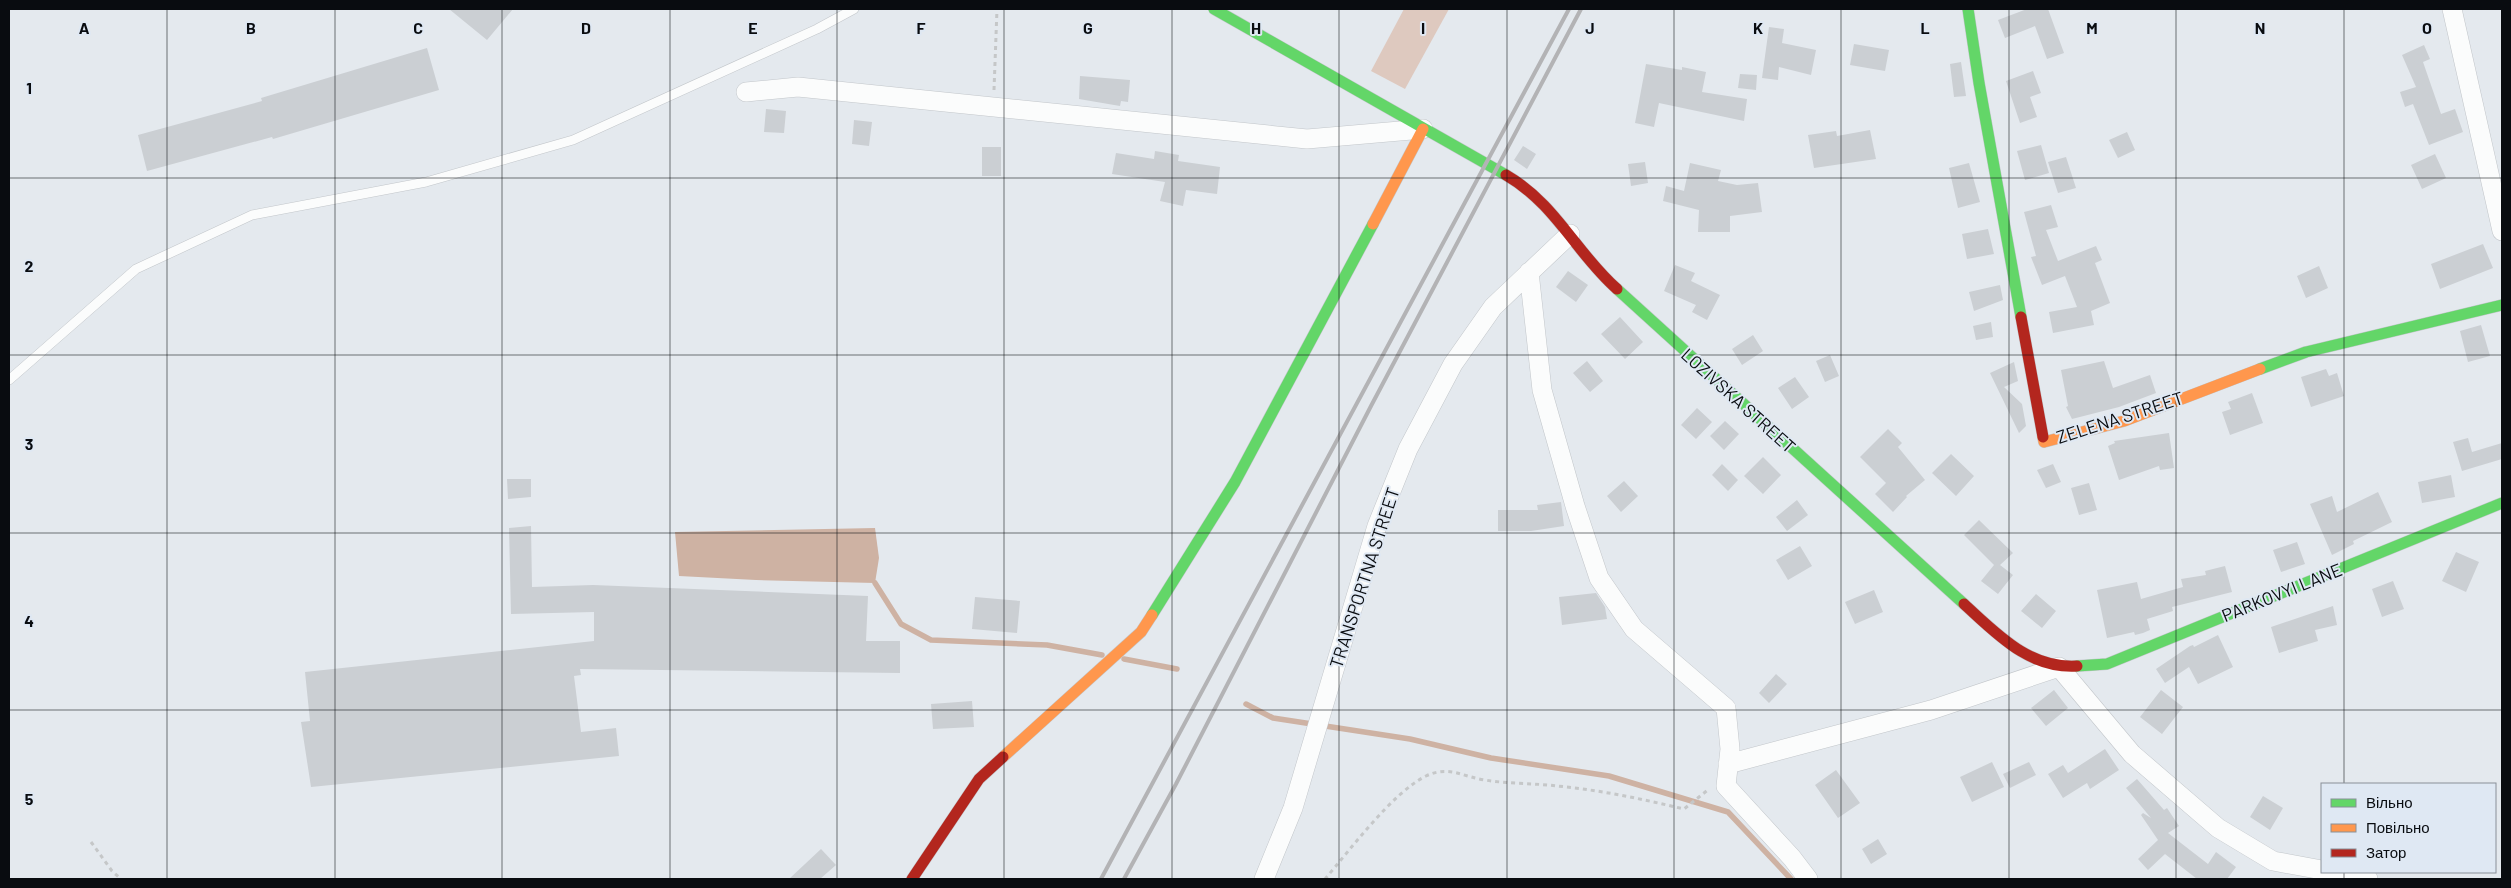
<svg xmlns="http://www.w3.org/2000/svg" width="2511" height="888" viewBox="0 0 2511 888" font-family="Barlow,sans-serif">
<rect width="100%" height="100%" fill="#e4e9ee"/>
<path fill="#dec9bf" d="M1404,9H1449L1405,89L1371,71Z"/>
<path fill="#ceb2a3" d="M875,528L879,558L875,583L756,580L679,576L675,532Z"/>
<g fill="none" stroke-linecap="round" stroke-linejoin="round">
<path stroke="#ceb2a3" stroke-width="5.5" d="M875,583L901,624L931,640L1047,645L1102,655
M1124,659L1177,669
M1246,704L1273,718L1410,739L1491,758L1609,776L1728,812L1791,879"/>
</g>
<path fill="#cbcfd3" d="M449,9H513L487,40Z
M2027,9H2048L2064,53L2047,59L2035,26L2005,38L1998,20Z
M1769,27L1784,29L1782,43L1816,50L1811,75L1779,67L1778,80L1762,78Z
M1854,44L1889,50L1885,71L1850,65Z
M2424,45L2430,59L2423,62L2441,114L2455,109L2463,132L2429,145L2413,104L2405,107L2400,92L2416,87L2402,55Z
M427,48L439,90L273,139L272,137L147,171L138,135L262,101L261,98Z
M1961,62L1966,96L1954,97L1950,64Z
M1646,64L1682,70V67L1706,72L1702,92L1747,99L1744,121L1659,103L1654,127L1635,123Z
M2033,71L2041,93L2030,97L2037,117L2020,123L2006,81Z
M1740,74L1757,75L1756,90L1738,88Z
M1080,76L1130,80L1128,102L1121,101L1120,106L1079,99Z
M766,109L786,111L784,133L764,132Z
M854,120L872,122L869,146L852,144Z
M1870,130L1876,159L1814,168L1808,135L1836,131L1837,136Z
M2127,132L2135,150L2118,158L2109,140Z
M2041,145L2049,173L2025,180L2017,151Z
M1523,146L1536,154L1527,169L1514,160Z
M982,147H1001V176H982Z
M1155,151L1179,155L1178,161L1220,167L1217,194L1186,190L1183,206L1160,201L1165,182L1112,174L1116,153L1154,159Z
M2435,154L2446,178L2422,189L2411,165Z
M2066,157L2076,188L2058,193L2048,162Z
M1645,162L1648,183L1631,186L1628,164Z
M1690,163L1721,170L1718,181L1737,185L1758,183L1762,212L1730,216V232H1698L1699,210L1663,201L1666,186L1684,191Z
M1969,163L1980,202L1958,208L1949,168Z
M2051,205L2058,227L2046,230L2058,261L2096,246L2102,260L2095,263L2110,303L2091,311L2094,325L2053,333L2049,312L2077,307L2065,276L2042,285L2031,257L2036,256L2024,212Z
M1988,229L1994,254L1967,259L1962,234Z
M2483,244L2493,268L2440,289L2431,264Z
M1675,265L1695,273L1691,281L1720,295L1707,320L1692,312L1696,305L1664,291Z
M2319,266L2328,288L2306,298L2297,276Z
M1568,271L1588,285L1576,302L1556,287Z
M2000,285L2003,300L1974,311L1969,292Z
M1620,317L1643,342L1625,359L1601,334Z
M1991,322L1993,337L1976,340L1973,326Z
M2481,325L2490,356L2468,362L2460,331Z
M1753,335L1763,351L1742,365L1732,349Z
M1830,355L1839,376L1825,382L1816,361Z
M1587,361L1603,381L1590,392L1573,373Z
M2104,361L2113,388L2150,375L2156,393L2119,407L2072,419L2066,407L2068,406L2061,370Z
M2014,362L2018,381L2004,387L2022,404L2026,426L2019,433L1990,373Z
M2326,369L2329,376L2337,373L2344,396L2311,407L2301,377Z
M1795,377L1809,397L1792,409L1778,388Z
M2252,393L2263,423L2230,435L2222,412L2231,409L2228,402Z
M1697,408L1712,422L1696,439L1681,425Z
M1725,421L1739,434L1724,450L1710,436Z
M1888,429L1902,443L1898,447L1925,480L1906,496L1907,497L1893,512L1875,494L1886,483L1860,457Z
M2169,433L2174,468L2160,470L2159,466L2119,480L2108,446L2115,443L2114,441Z
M2468,438L2472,452L2502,443V459L2462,471L2453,442Z
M1951,454L1974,476L1956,496L1932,473Z
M1763,457L1781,475L1763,494L1744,476Z
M1722,464L1738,480L1728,491L1712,475Z
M2053,464L2061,482L2046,488L2037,470Z
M2451,475L2455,497L2422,503L2418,482Z
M507,479H531V497L508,499Z
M1624,481L1638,496L1621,512L1607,496Z
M2089,483L2097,510L2079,515L2071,488Z
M2378,492L2392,522L2353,541L2354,544L2332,555L2310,504L2332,496L2337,512Z
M1797,500L1808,515L1787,531L1776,517Z
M1561,502L1564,526L1531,531H1498V510H1538L1537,505Z
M1979,520L2013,553L2000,565L2013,575L1998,594L1981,581L1994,565L1964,535Z
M531,526L532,587L593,585L868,596L866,641H900V673L580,669L581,675L574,676L581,732L616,728L619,756L311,787L301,722L310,721L305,672L594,641V612L511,614L509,528Z
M2297,542L2305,564L2281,572L2273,550Z
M1800,546L1812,566L1788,580L1776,560Z
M2456,552L2479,562L2466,592L2442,581Z
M2225,566L2232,592L2172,607L2173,611L2147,619L2150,630L2143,633L2135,635L2134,632L2107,638L2097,590L2137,582L2141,599L2183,587L2181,579L2206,575L2205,571Z
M2393,581L2404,609L2382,617L2372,589Z
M1874,590L1883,612L1855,624L1845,602Z
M1596,593L1605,607L1607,619L1562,625L1559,597Z
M2036,594L2056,611L2042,628L2021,611Z
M975,597L1020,601L1017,633L972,629Z
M2333,606L2337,625L2315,630L2318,641L2279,653L2271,627Z
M2218,635L2233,667L2198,684L2189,667L2165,683L2156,669L2190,646L2193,645L2194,647Z
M1776,674L1787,684L1769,703L1759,693Z
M2054,690L2068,708L2046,726L2031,708Z
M2161,690L2183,707L2162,734L2140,717Z
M972,701L974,727L933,729L931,704Z
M2105,749L2119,770L2090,789L2087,783L2063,798L2048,774L2063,765L2068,773Z
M1992,762L2004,787L1972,802L1960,777Z
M2029,762L2036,775L2010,788L2003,774Z
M1836,770L1860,803L1838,818L1815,785Z
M2137,779L2164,810L2167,808L2179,826L2168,833L2208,864L2216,852L2236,867L2227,879H2197L2165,854L2148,870L2138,859L2158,840L2141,815L2143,813L2151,818L2126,788Z
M2263,796L2283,808L2270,830L2250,817Z
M1878,839L1887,854L1871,864L1862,849Z
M821,849L836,865L820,879H789Z"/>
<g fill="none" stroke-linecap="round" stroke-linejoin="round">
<defs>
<path id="lane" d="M9,380L136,269L252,215L426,182L573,140L817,29L854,9"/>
<path id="street" d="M2452,9L2502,231
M746,92L798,87L1307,139L1423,129
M1529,272L1542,390L1575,506L1599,578L1634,629L1726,708L1730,749L1726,786L1792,858L1808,879
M1728,764L1931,710L2059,667L2132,754L2218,828L2273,861L2322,870
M2330,872L2368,879
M1264,879L1293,808L1377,526L1408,449L1453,364L1493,307L1570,234"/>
<path id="fast" d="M1214,9L1506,175
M1968,9L1979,83L2021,317
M1617,289L1964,604
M2260,369L2306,352L2502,305
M1152,615L1235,482L1373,224
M2077,666L2107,664L2502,503"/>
<path id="slow" d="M1373,224L1423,129
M2043,437L2044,442L2124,421L2260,369
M1003,757L1141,632L1152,615"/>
<path id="jam" d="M1506,175C1556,204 1576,253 1617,289
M2021,317L2043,437
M1964,604C1997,634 2029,669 2077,666
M912,879L979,779L1003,757"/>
</defs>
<use href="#lane" stroke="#c2c6ca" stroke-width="10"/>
<use href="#street" stroke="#c2c6ca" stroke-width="20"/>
<use href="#fast" stroke="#c2c6ca" stroke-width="12"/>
<use href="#slow" stroke="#c2c6ca" stroke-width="12"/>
<use href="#jam" stroke="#c2c6ca" stroke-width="12"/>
<path stroke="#c5c7c8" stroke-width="3" stroke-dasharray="4 4" stroke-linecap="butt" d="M994,90L997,9
M91,842L112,871L121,879
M1325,879C1350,850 1393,792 1426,776C1449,765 1463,777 1485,780C1508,784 1533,783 1557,786C1600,790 1642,799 1684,809L1709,789"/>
<use href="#lane" stroke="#fbfcfc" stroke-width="9"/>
<use href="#street" stroke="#fbfcfc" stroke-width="19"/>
<use href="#fast" stroke="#63d668" stroke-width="11"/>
<use href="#slow" stroke="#ff974d" stroke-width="11"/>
<use href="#jam" stroke="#b3261e" stroke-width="11"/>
<path stroke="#b3b3b5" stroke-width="4" d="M1101,879L1569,9
M1124,879L1176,784L1371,406L1581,9"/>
</g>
<path fill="none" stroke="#090c10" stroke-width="1" stroke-opacity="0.55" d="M167,9V879M335,9V879M502,9V879M670,9V879M837,9V879M1004,9V879M1172,9V879M1339,9V879M1507,9V879M1674,9V879M1841,9V879M2009,9V879M2176,9V879M2344,9V784M9,178H2502M9,355H2502M9,533H2502M9,710H2502M2344,872V879"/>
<g text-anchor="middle" stroke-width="4" stroke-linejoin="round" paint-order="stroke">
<g font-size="18" fill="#090c10" stroke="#dfe8f3">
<text transform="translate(1738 401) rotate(42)" y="6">LOZIVSKA STREET</text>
<text transform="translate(2120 418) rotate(-18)" y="6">ZELENA STREET</text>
<text transform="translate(1365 578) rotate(-72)" y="6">TRANSPORTNA STREET</text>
<text transform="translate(2282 593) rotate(-22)" y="6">PARKOVYI LANE</text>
</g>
</g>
<g font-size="16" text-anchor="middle" font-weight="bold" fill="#090c10" stroke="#dfe8f3" stroke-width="4" stroke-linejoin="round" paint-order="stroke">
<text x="84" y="34">A</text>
<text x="251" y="34">B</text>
<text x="418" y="34">C</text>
<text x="586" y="34">D</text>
<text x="753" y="34">E</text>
<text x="921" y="34">F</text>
<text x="1088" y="34">G</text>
<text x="1256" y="34">H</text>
<text x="1423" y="34">I</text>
<text x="1590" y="34">J</text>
<text x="1758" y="34">K</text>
<text x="1925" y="34">L</text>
<text x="2092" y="34">M</text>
<text x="2260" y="34">N</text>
<text x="2427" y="34">O</text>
<text x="29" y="94">1</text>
<text x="29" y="272">2</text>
<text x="29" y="450">3</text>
<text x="29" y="627">4</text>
<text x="29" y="805">5</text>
</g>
<rect width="2511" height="888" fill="none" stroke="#090c10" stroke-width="20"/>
<rect x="2321" y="783" width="175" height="90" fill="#dfe8f3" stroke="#899098"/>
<rect x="2331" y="799" width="25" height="8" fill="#63d668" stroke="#899098"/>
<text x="2366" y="808" font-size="15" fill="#090c10">Вільно</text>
<rect x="2331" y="824" width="25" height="8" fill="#ff974d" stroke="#899098"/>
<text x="2366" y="833" font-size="15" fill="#090c10">Повільно</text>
<rect x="2331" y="849" width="25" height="8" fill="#b3261e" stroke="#899098"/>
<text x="2366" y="858" font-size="15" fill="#090c10">Затор</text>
</svg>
